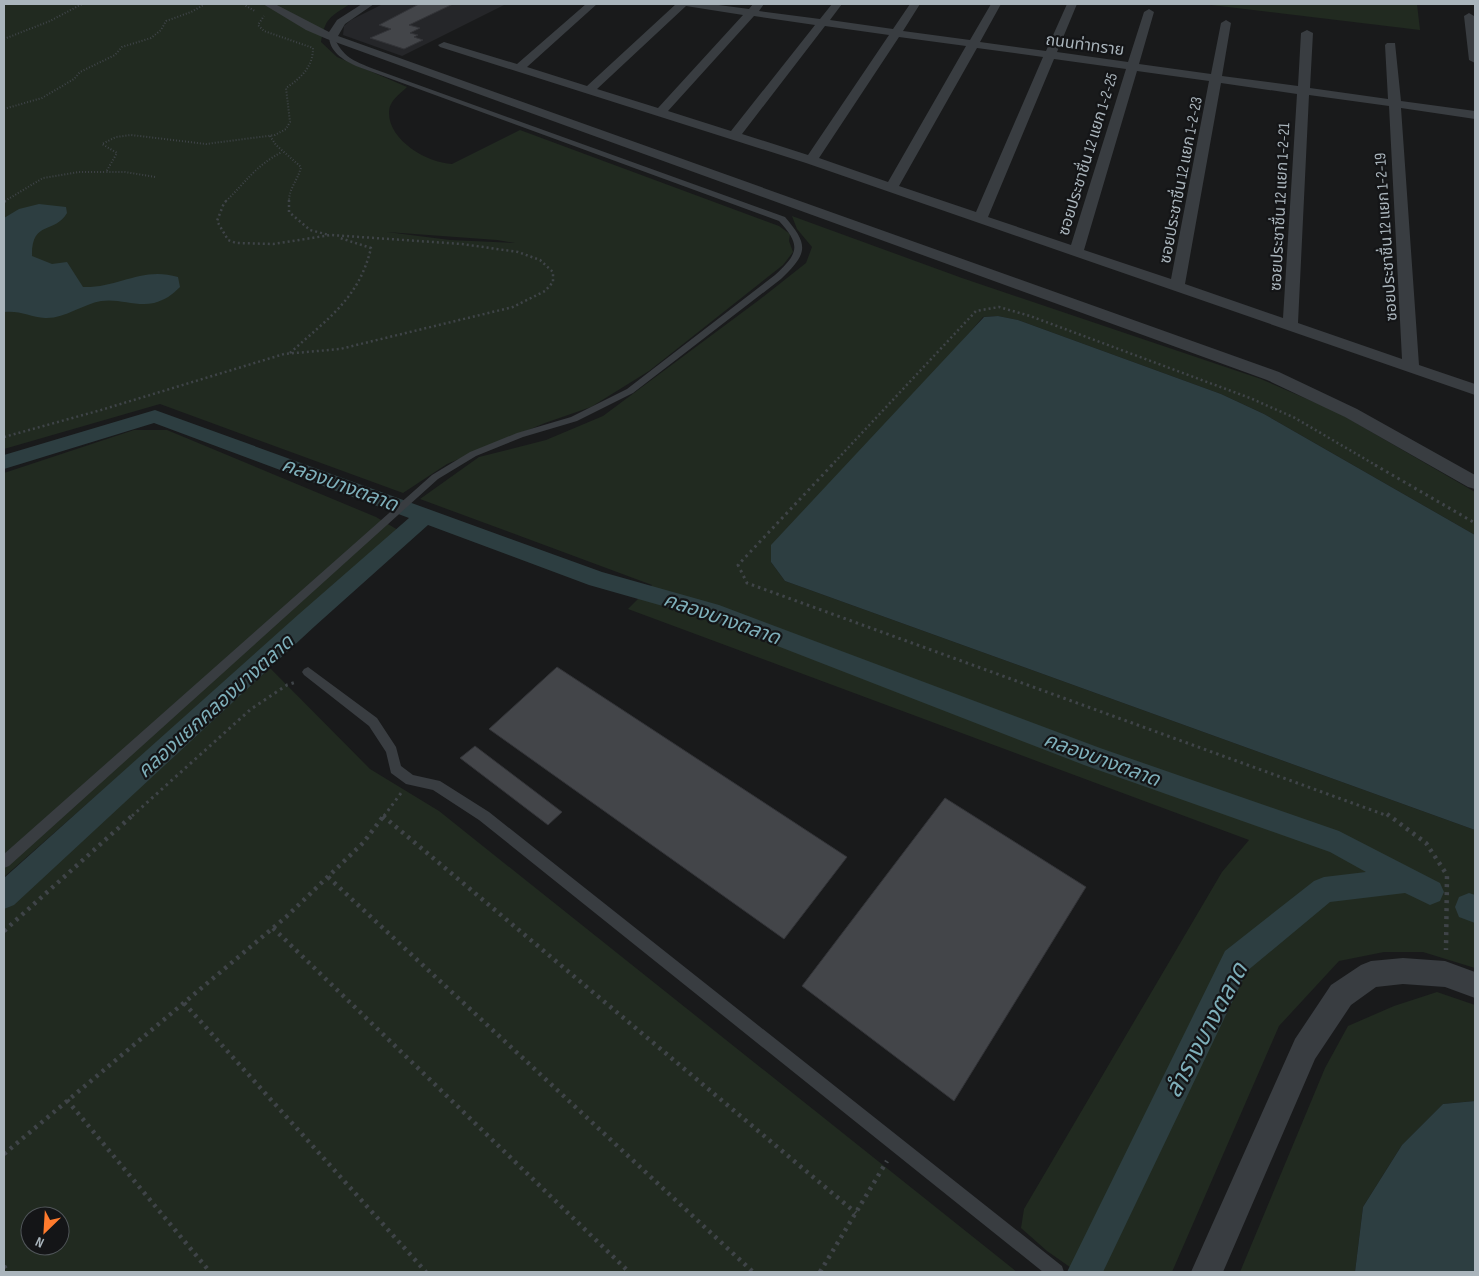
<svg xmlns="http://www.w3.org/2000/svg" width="1479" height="1276" viewBox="0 0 1479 1276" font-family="'Sofia Sans Condensed','Noto Sans Thai',sans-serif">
<rect width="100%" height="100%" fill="#191a1b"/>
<path fill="#252629" d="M383,4H506L402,56L343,35L344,26L351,20Z"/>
<path fill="#212a20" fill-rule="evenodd" d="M4,4H350C330,17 325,18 321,42L337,57L407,87C400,94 389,101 389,112C388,140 427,163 452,164L520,130L779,226L790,234L789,241L793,252L783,265L649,371L591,407L545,423L447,464L403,493L160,404L4,449ZM387,232L497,240L515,243L450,240Z
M1203,4H1417L1420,30Z
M792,216L962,278L1261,379L1337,412L1475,492V535L1264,414L1221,394L1018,320L998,316L983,317L771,562L785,581L1475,830V968L1423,952H1384L1339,961L1279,1026L1172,1272H1077L1047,1251L1021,1228L1024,1209L1222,872L1249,840L628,609L652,585L420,499L479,457L546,440L603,416L759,300L806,263L812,247L797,229Z
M134,430H167L376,517L398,530L4,877V473Z
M267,665L370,769L439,811L1017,1272H4V904ZM30,1216H60V1246H30Z
M1437,992L1475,1005V1101L1443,1104L1402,1145L1363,1207L1355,1272H1240L1325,1068L1348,1026L1394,1006Z"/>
<path fill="#2d3e41" d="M39,204L66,207L67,213C55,234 31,220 32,256L52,264L67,262L83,287C119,288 142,266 178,277L180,287C172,295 165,300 154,303C136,307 119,298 101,301C83,304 64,319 45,318C31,317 19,310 4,312V218L19,209Z
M998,316L1018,320L1221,394L1264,414L1475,535V830L785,581L771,562V545L984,317Z
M1475,1101V1272H1355L1363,1207L1402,1145L1443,1104Z"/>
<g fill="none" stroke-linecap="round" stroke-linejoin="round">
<path fill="#2d3e41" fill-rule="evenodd" d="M155,410L602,572L719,605L1100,748L1339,831L1440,883L1444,892L1440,901L1430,905L1405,893L1330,902L1247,971L1103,1272H1067L1225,951L1314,881L1324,877L1366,872L1330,852L1084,765L705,618L589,585L428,525L315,626L14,905L4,909V878L299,614L409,518L154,423L4,469V455Z
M1469,893L1475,895V923L1459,917L1455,907L1459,897Z"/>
</g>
<path fill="#434549" stroke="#333438" d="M419,4H453L409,25L420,28L410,33L418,35L414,37L423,40L404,49L370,38L391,29L379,25Z
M557,667L847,857L784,939L489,729Z
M475,746L562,812L548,825L460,758Z
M945,798L1086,887L954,1101L802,986Z"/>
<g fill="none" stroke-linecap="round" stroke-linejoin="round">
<path stroke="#3f4448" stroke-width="2" stroke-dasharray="1 2" stroke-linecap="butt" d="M243,4L255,11
M4,39L50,21L82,4
M4,109L42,98L74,79L80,72L115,55L122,47L151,38L161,30L166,21L191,12L205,4
M270,136L276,145L301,167C298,180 289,188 289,201
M155,177L125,172H106L117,153L102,144L116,137L131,135L206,144L275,135L286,129L290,122L286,88C301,78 313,67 313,48L264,31L258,25L264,16
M5,201L43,178L79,172H106
M226,201C247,181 255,166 282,152"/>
<path stroke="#3f4448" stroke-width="2.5" stroke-dasharray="2 3" stroke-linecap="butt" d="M289,200V212L310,230L329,235
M4,202L7,200
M290,353C327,319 359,299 371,248L340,238
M4,437L101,410L284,354L340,349L513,307L545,291L553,282V272L540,260L518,252L462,244L331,235L273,244L236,243L228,240L217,221L224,203L227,200
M831,466L976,311L999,307L1030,316L1250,398L1295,418L1377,466"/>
<path stroke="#3f4448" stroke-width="3" stroke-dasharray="2.5 4" stroke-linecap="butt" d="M832,465L738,565L747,583L1388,816
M1375,465L1475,523
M132,816L251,709L287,685L296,682
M384,816L401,793"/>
<path stroke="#3f4448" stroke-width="4.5" stroke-dasharray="3 5" stroke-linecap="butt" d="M1387,814L1426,843L1447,875L1446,950
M383,816L856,1213
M328,877L753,1272
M273,928L629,1272
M4,931L134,814
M184,1003L426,1272
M67,1100L210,1272
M4,1154L286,917L363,843L385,814
M4,1266L8,1272
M820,1272L887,1161"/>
<path fill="#393d41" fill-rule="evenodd" d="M329,36H333C344,58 352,60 374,69L785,217C809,245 808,253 781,279L633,393L577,421L523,437L476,456L438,479L9,866L4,868V854L432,475L470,452L517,433L571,417L627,389L775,275C799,253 801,245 779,221L356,66C343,60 329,51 329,36Z
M308,667L377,718L396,747L401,766L413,775L440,781L489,812L1062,1266L1064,1272H1043L479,820L433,790L406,784L391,773L386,752L369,726L304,675L302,672L304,669Z"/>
<path fill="#393d41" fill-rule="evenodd" d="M263,4H275L329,32L337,20L362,4H374L345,24L338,36L1279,372L1357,409L1475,475V489L1468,487L1345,417L1267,380L327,39L306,30Z
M586,4H597L527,67L587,86L676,4H711L749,9L753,4H764L759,11L820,19L832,4H842L830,20L893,29L910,4H920L903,31L970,40L991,4H1001L980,42L1046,51L1067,4H1077L1057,52L1128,62L1144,12L1149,9L1154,12L1139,64L1211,74L1221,23L1226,20L1231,23L1222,76L1298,86L1301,33L1307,30L1313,33L1310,88L1388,99L1385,45L1387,43H1395L1401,101L1475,111V119L1401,108L1419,365L1475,384V395L806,163L440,47L438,45L444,42L517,64ZM686,6L743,15L658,108L597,89ZM754,16L815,25L731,131L668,111ZM825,26L889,35L808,155L742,134ZM899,37L966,46L888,182L819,158ZM977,48L1043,57L976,212L899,186ZM1054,59L1126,69L1071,245L988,217ZM1137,71L1209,81L1171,279L1084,250ZM1221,83L1297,94L1283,318L1185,284ZM1309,95L1389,106L1402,359L1298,323Z
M1469,13L1474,16L1475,22V63L1469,60L1464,16Z
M1403,958L1445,961L1475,972V998L1445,987L1403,984L1376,987L1351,1005L1315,1059L1223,1272H1191L1295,1039L1331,985L1361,965L1371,961Z"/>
</g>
<g text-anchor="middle" stroke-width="4.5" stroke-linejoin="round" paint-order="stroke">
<g font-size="16" fill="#aab5bc" stroke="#141517">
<text transform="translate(1085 44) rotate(8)" y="6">ถนนท่าทราย</text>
<text transform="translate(1087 154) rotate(-73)" y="6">ซอยประชาชื่น 12 แยก 1-2-25</text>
<text transform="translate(1180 180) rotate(-79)" y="6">ซอยประชาชื่น 12 แยก 1-2-23</text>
<text transform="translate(1279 207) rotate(-87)" y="6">ซอยประชาชื่น 12 แยก 1-2-21</text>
<text transform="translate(1385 237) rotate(-94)" y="6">ซอยประชาชื่น 12 แยก 1-2-19</text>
</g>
<g font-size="20" font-style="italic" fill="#7eafba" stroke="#141517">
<text transform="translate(340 484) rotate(20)" y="7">คลองบางตลาด</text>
<text transform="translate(722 618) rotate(19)" y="7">คลองบางตลาด</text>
<text transform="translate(215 706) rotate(-42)" y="7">คลองแยกคลองบางตลาด</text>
<text transform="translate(1102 759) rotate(20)" y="7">คลองบางตลาด</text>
</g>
<g font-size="24" font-style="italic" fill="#7eafba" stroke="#141517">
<text transform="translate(1206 1030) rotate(-62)" y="8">ลำรางบางตลาด</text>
</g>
</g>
<rect width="1479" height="1276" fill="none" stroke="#aab5bc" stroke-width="10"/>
<g transform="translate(45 1231) rotate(205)"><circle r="24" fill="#141517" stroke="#505559"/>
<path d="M0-4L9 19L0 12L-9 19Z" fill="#ff7b2d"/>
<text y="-8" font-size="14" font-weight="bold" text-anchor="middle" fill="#aab5bc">N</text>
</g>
</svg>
